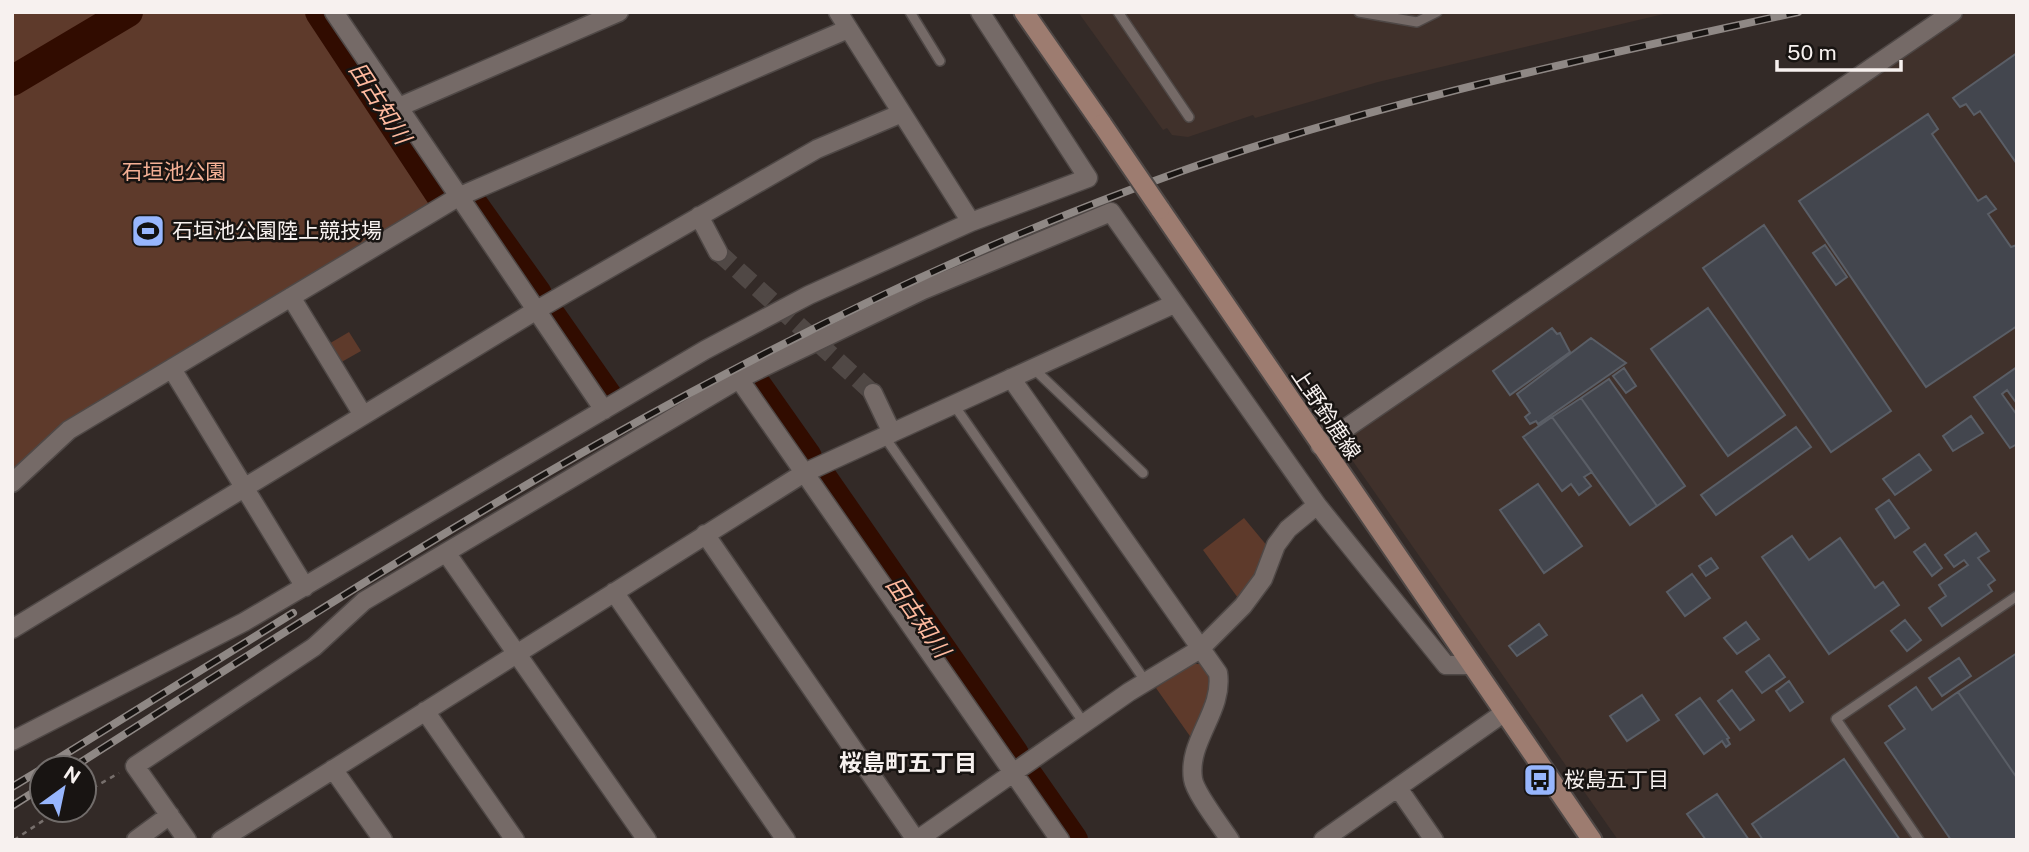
<svg xmlns="http://www.w3.org/2000/svg" width="2029" height="852" viewBox="0 0 2029 852" font-family="'Public Sans','Noto Sans JP',sans-serif">
<rect width="100%" height="100%" fill="#332a27"/>
<path fill="#40312b" d="M1078,12H1672L1378,82L1255,118L1253,115L1188,137L1172,135L1167,128L1163,130Z
M1967,12H2017V840H1618L1343,447V442L1354,430Z"/>
<path fill="#5e3a2b" d="M12,12H321L442,189L441,199L12,475Z
M349,332L361,351L338,364L327,345Z
M1244,518L1268,547L1254,577L1238,598L1203,550Z
M1191,664H1202C1221,694 1205,710 1192,739L1156,688Z"/>
<g fill="none" stroke-linecap="round" stroke-linejoin="round">
<path stroke="#310c00" stroke-width="30" d="M320,12L440,194
M12,81L128,12
M472,203L537,294
M552,317L608,397
M757,386L807,457
M823,479L1014,754
M1029,777L1073,840"/>
</g>
<path fill="#43464e" stroke="#5a5e66" stroke-width="2" d="M2017,53V164L1980,111L1974,115L1966,104L1960,107L1953,98Z
M1928,114L1938,129L1932,134L1978,201L1986,196L1996,209L1988,214L2011,247L2017,245V326L1926,387L1799,201Z
M1764,225L1891,411L1831,452L1703,268Z
M1825,245L1847,277L1836,285L1813,253Z
M1708,308L1785,415L1728,456L1651,349Z
M1552,328L1557,334L1560,333L1570,352L1510,395L1493,371Z
M1591,338L1626,363L1538,424L1536,421L1530,424L1525,417L1530,413L1517,394Z
M2017,367V404L2007,390L2002,394L2017,415V444L2010,448L1974,397Z
M1624,368L1636,386L1626,393L1613,376Z
M1609,379L1685,486L1657,506L1581,398Z
M1581,398L1657,506L1630,525L1552,417Z
M1971,416L1983,433L1953,451L1943,436Z
M1552,417L1592,472L1584,477L1591,486L1579,495L1571,484L1562,491L1523,437Z
M1796,427L1811,447L1716,515L1701,495Z
M1919,454L1931,470L1895,495L1883,479Z
M1538,484L1582,546L1544,573L1500,510Z
M1889,500L1909,528L1895,538L1876,509Z
M1976,533L1989,551L1978,558L1995,580L1988,585L1992,591L1942,626L1929,608L1946,596L1939,585L1968,565L1964,560L1954,567L1945,555Z
M1792,536L1809,560L1840,538L1875,588L1883,582L1899,605L1829,654L1762,557Z
M1925,544L1942,568L1932,576L1914,552Z
M1711,558L1718,568L1706,576L1699,566Z
M1692,574L1710,598L1685,616L1667,592Z
M1905,620L1921,640L1907,651L1891,631Z
M1746,622L1759,639L1737,654L1724,638Z
M1539,624L1547,635L1517,656L1509,646Z
M2017,653V778L1958,692Z
M1769,655L1785,677L1762,693L1746,672Z
M1959,658L1971,676L1942,696L1929,678Z
M1789,681L1803,702L1790,711L1776,691Z
M1916,687L1932,710L1958,692L2017,778V840H1951L1885,743L1905,729L1889,706Z
M1732,690L1754,720L1740,730L1718,701Z
M1642,695L1659,720L1627,741L1610,716Z
M1700,698L1729,738L1727,739L1730,744L1726,747L1722,741L1704,754L1676,715Z
M1844,759L1900,840H1763L1752,824Z
M1717,794L1749,840H1706L1687,814Z"/>
<g fill="none" stroke-linecap="round" stroke-linejoin="round">
<path stroke="#504845" stroke-width="18" stroke-dasharray="18 9" stroke-linecap="butt" d="M718,252L873,393"/>
<defs>
<path id="service" d="M910,12L940,61
M1118,12L1189,117
M1359,12L1417,22L1437,12
M1033,368L1143,473
M954,405L1146,682
M884,436L1084,723
M1919,840L1836,719L2017,596"/>
<path id="minor" d="M334,12L604,410
M838,12L971,222
M399,107L619,12
M699,216L718,252
M291,297L363,415
M172,369L305,587
M1011,378L1218,673C1224,711 1187,741 1193,779C1195,793 1221,826 1230,840
M739,379L1060,840
M873,393L892,433
M1320,446L1953,12
M12,483L69,430L458,197L848,29
M705,534L916,840
M447,554L647,840
M614,592L786,840
M12,629L535,311L817,149L902,113
M425,711L515,840
M12,741L244,622L705,350L809,295L971,222L1088,178L980,12
M333,769L383,840
M1398,788L1434,840
M136,840L170,815
M187,840L135,766L314,647L364,601L739,379L923,290L1111,212L1317,505L1446,665H1473
M221,840L804,473L1174,304
M917,840L1129,692L1200,649L1243,606L1263,579L1276,545L1288,529L1317,505
M1323,840L1505,712"/>
<path id="secondary" d="M1024,12L1102,124
M1160,209L1592,840"/>
</defs>
<use href="#service" stroke="#4f4846" stroke-width="12"/>
<use href="#minor" stroke="#4f4846" stroke-width="21"/>
<use href="#secondary" stroke="#4f4846" stroke-width="23"/>
<path stroke="#776f6c" stroke-width="2.5" stroke-dasharray="5 5" stroke-linecap="butt" d="M84,793L119,773
M14,840L59,810"/>
<use href="#service" stroke="#756a67" stroke-width="9"/>
<use href="#minor" stroke="#756a67" stroke-width="18"/>
<use href="#secondary" stroke="#9d7c70" stroke-width="19"/>
<defs>
<path id="rail" d="M43,768L293,613
M72,768C425,541 781,313 1179,172C1380,101 1590,58 1798,12
M12,787L42,769
M12,806L42,787"/>
</defs>
<use href="#rail" stroke="#8f8885" stroke-width="8"/>
<use href="#rail" stroke="#181412" stroke-width="5" stroke-dasharray="16" stroke-linecap="butt"/>
<defs>
<path id="secondary-bridge" d="M1102,124L1160,209"/>
</defs>
<use href="#secondary-bridge" stroke="#4f4846" stroke-width="23" stroke-linecap="butt"/>
<use href="#secondary-bridge" stroke="#9d7c70" stroke-width="19"/>
</g>
<defs>
<symbol id="stadium-square" viewBox="-11 -11 22 22"><rect x="-9" y="-9" width="18" height="18" rx="4" fill="#97b6fd" stroke="#181412"/><path d="M0-5a6.5 5 0 1 0 0 10a6.5 5 0 1 0 0-10ZM-3.5-1.8h7v3.6h-7Z" fill="#111"/></symbol>
<symbol id="bus-square" viewBox="-11 -11 22 22"><rect x="-9" y="-9" width="18" height="18" rx="4" fill="#97b6fd" stroke="#181412"/><path d="M-5-6H5V4H4V6H2V4H-2V6H-4V4H-5ZM-3.5-4V0h7V-4ZM-3.5 1.2v1.5H-2V1.2ZM2 1.2v1.5H3.5V1.2Z" fill="#111"/></symbol>
</defs>
<g fill-rule="evenodd">
<use href="#stadium-square" x="129" y="212" width="38" height="38"/>
<use href="#bus-square" x="1521" y="761" width="38" height="38"/>
</g>
<g text-anchor="middle" stroke-width="5" stroke-linejoin="round" paint-order="stroke">
<g font-size="21" fill="#f4b095" stroke="#181412">
<text x="174" y="179">石垣池公園</text>
</g>
<g font-size="21" fill="#f7f1ef" stroke="#181412" text-anchor="start">
<text x="172" y="238">石垣池公園陸上競技場</text>
<text x="1564" y="787">桜島五丁目</text>
</g>
<g font-size="21" fill="#f7f1ef" stroke="#181412">
<text transform="translate(1326 414) rotate(56)" y="7">上野鈴鹿線</text>
</g>
<g font-size="23" font-style="italic" fill="#ffba9f" stroke="#181412">
<text transform="translate(380 103) rotate(57)" y="8">田古知川</text>
<text transform="translate(918 617) rotate(55)" y="8">田古知川</text>
</g>
<g font-size="23" font-weight="bold" fill="#f7f1ef" stroke="#181412">
<text x="908" y="771">桜島町五丁目</text>
</g>
</g>
<rect width="2029" height="852" fill="none" stroke="#f7f1ef" stroke-width="28"/>
<g transform="translate(63 789) rotate(33)"><circle r="33" fill="#181412" stroke="#716c6a" stroke-width="2"/>
<path d="M0-5L12 26L0 18L-12 26Z" fill="#97b6fd"/>
<text y="-10" font-size="19" font-weight="bold" text-anchor="middle" fill="#f7f1ef">N</text>
</g>
<path d="M1777 60v10h124v-10" fill="none" stroke="#f7f1ef" stroke-width="3.5"/>
<text x="1787" y="60" font-size="21" fill="#f7f1ef" stroke="#181412" stroke-width="5" paint-order="stroke">50 m</text>
</svg>
